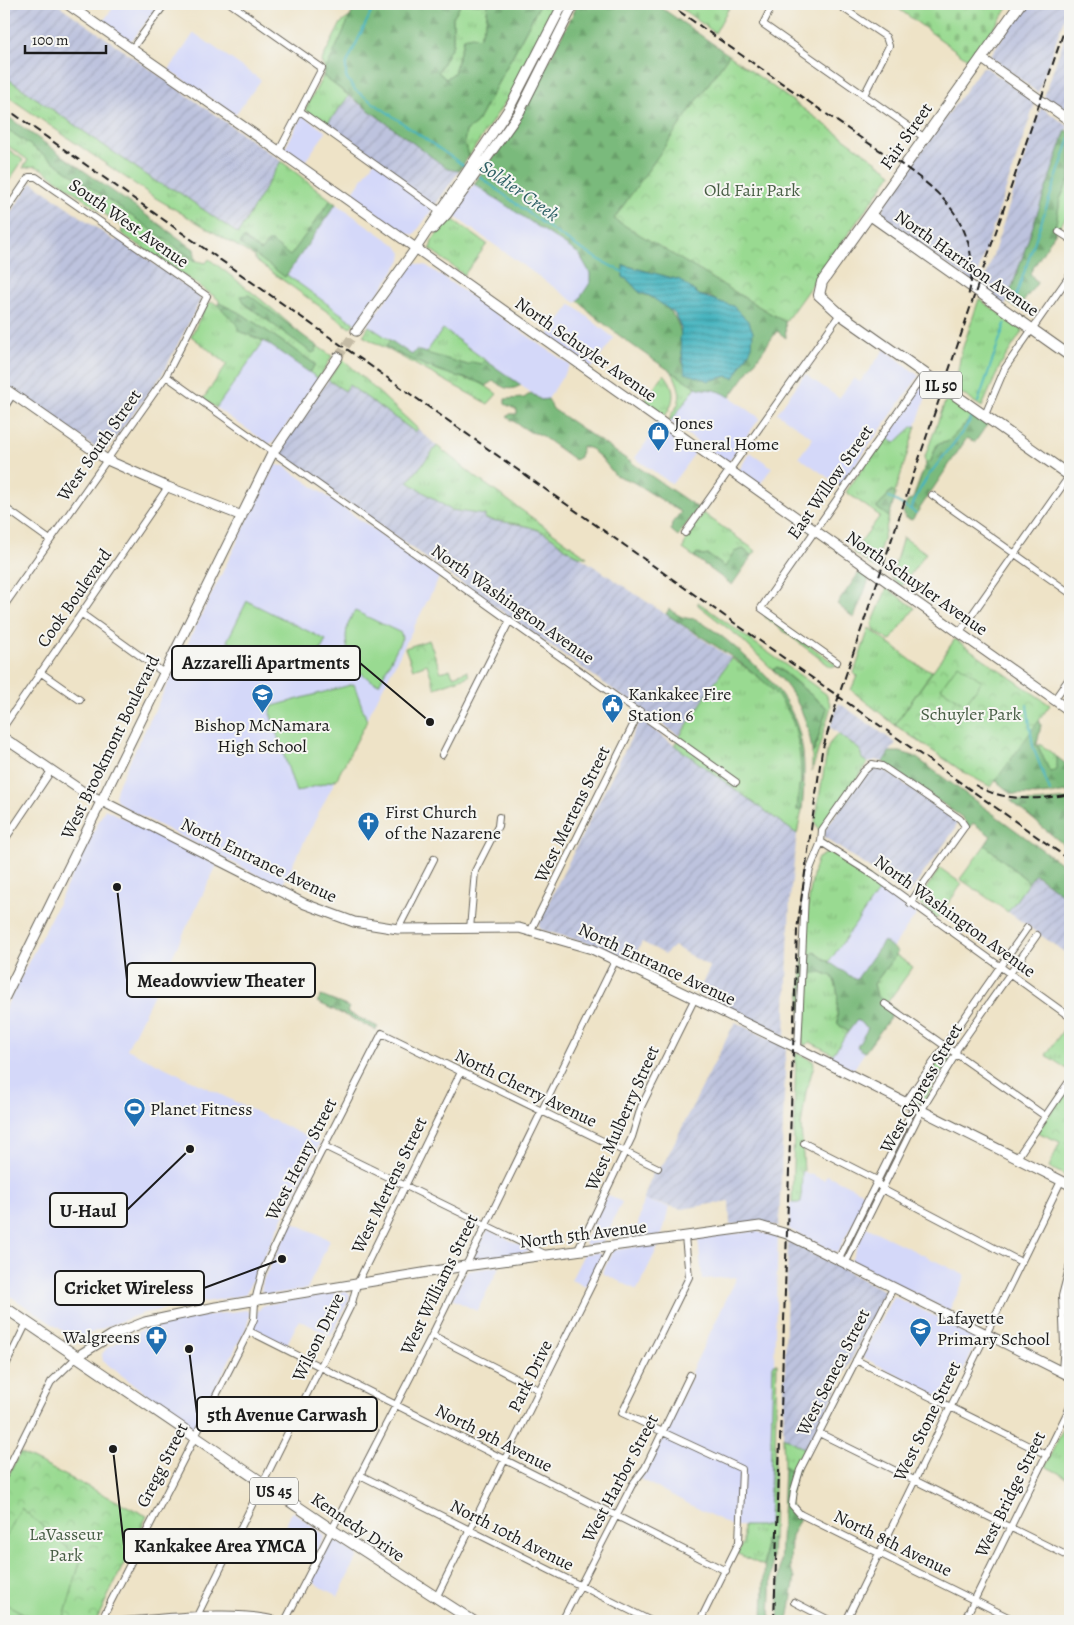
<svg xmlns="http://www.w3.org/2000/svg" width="1074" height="1625" viewBox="0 0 1074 1625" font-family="Alegreya,serif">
<defs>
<pattern id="industrial-furrows" width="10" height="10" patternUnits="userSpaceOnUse" patternTransform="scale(1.25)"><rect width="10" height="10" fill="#bdc3de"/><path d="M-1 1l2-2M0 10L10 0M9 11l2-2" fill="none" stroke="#a2a7be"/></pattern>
<pattern id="grass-tufts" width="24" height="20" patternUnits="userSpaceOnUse" patternTransform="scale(1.25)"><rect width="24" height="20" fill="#99da91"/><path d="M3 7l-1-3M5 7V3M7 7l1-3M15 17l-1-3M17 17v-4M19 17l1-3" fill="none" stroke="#83ba7c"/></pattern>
<pattern id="forest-firs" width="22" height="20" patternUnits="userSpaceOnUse" patternTransform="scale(1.25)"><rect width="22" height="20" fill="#7aba7b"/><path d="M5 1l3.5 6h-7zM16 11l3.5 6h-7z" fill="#699f6a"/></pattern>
<pattern id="cemetery-stones" width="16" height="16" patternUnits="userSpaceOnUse" patternTransform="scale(1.25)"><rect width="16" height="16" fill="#99da91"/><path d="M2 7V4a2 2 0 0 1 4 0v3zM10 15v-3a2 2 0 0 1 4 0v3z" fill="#83ba7c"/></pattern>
<pattern id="park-crowns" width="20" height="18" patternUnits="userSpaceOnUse" patternTransform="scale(1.25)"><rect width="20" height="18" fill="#99da91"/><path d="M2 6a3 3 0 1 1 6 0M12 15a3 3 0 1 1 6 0" fill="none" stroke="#83ba7c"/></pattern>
<pattern id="water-rules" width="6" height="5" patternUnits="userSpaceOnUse" patternTransform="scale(1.25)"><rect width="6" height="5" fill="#45b4bf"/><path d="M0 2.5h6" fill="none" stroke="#39929a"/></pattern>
</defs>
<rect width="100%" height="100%" fill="#f6f6f2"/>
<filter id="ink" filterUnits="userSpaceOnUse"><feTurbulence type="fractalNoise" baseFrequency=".02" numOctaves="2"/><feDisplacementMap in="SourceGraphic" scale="10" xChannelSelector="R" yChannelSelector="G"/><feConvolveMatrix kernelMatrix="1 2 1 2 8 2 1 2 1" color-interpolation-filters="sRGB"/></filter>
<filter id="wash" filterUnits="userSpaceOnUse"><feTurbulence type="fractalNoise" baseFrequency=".0096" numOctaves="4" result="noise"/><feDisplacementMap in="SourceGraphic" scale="20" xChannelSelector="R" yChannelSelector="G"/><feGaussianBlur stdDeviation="1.12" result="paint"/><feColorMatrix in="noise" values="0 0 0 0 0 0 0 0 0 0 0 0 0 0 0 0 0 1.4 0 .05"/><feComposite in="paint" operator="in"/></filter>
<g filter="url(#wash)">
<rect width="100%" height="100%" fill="#eee3c7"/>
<path fill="#d4d8f9" d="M116,4H152L157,7L134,38L130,41L102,23Z
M194,33L261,80L235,115L169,70Z
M302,115L326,132L303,164L285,149Z
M375,160L436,204L414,235L403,232L351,195Z
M474,184L579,254L590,273V284L576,303L454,216L453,212Z
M336,204L397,246L402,253L401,260L357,325L287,275Z
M414,263L427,266L570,365L548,399L541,400L443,329L425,354L416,350L412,355L367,325Z
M571,304L614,338L592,368L547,337Z
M264,341L319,379L275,441L269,444L216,408Z
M885,349L919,376L840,486L799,457L813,438L777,413L805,374L839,398L854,378L860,382Z
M926,379L931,382L916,426L912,427L895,443L885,436Z
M696,387L719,389L760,418L729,461L722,459L670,422Z
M657,427L695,453L672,484L635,458Z
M750,452L772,467L759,486L739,470Z
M275,465L284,466L440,576L281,887L125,808L117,801L115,796L118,785Z
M105,809L217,865L127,1049L320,1143L245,1295L143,1313L75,1339L4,1292V1011Z
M882,886L917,914L892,948L884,942L856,981L829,962Z
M857,1020L869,1029L857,1046L865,1052L853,1070L830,1058Z
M802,1171L824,1180L827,1175L868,1195L837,1253L789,1229L790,1203H801Z
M607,1195L622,1202L602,1244L586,1245L585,1241Z
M643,1200L669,1207L662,1235L635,1239Z
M292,1222L330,1240L307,1289L266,1295L261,1291L263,1280Z
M866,1227L966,1276L949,1311L851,1261Z
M488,1230L529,1249V1252L474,1261L473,1257Z
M755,1231L778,1237L769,1526H732L640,1479L649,1467L693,1374L691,1372L737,1277L702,1279L698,1238Z
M660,1243L637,1290L602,1273L614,1250Z
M598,1252L603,1256L587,1287L571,1280L584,1254Z
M500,1266L477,1311L452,1299L467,1271Z
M345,1291L350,1294L349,1300L331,1336L299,1320L286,1346L253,1329L257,1312L263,1305Z
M893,1296L979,1337L949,1401L862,1357Z
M245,1310L249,1311L250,1315L246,1328L194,1428L190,1427L103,1361L102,1354L107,1348L141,1330L195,1317Z
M292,1511L325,1535L314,1557L279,1539Z
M335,1540L358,1556L338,1596L310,1581L329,1543Z"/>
<path fill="url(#industrial-furrows)" d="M4,4H57L281,161L238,234L177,191L158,183L4,76Z
M1025,4H1069L1038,93L990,56Z
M1070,21V115L1044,97Z
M982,67L987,68L1035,103L974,284L885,221L882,212L886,200Z
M349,96L448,169L459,171L436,204L326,125Z
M1041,107L1068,126L1005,306L982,289Z
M32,182L115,241L118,238L200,296V301L162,375L105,452L100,451L4,383V222Z
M328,380L345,391L349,384L415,431L418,429L437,446L409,482L451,510L486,515L485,519L528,526L544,533L731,658L679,736L281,456L279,450L281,446Z
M839,703L896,743L883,762L876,760L868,763L862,759L860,750L830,727Z
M640,720L797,834L790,898L785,1037L698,993L710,967L674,946L665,954L642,942L632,961L604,948L542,930L539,927V921Z
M874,767L882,768L957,821L955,829L908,895L824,837V831L866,772Z
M1034,874L1070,900V956L1008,912Z
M735,1022L786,1047L779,1226L750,1223L730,1225L729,1201L682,1209L643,1200L654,1169L660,1168L665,1161Z
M788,1241L885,1291L807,1450L783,1436Z"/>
<path fill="url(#grass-tufts)" stroke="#5a7b56" d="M461,4H488L486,22L479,39L464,38L454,73L446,79L438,72L453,44V17Z
M540,4H557L516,86L469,156L464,142L466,131L476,124Z
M351,16L323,76L349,96L326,125L305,110L323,76L324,67L321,62L341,23Z
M4,76L158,183L177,191L238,234L281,161L331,200L290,257L272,242L261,252L244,238L256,254L285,277L287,275L354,323L350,328L256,261L254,256L154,197L4,94Z
M4,127L132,214L193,260L206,263L209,259C242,284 274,309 304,337L296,332L316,351L317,346L332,356L319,379L310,373L315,364L242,314L219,303V300L214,296L121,233L123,227L42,169L35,166L23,168L28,160L4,143Z
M1070,178V211L1054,235L1060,199Z
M449,217L487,244L464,275L430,249L432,241Z
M979,299L1023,330L1001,364L982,407L950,386L952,381L957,377L961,353Z
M213,302C232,312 242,335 264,341L216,408L203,399L227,364L191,336L207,304Z
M369,326L390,340L386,346L426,366L468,380L476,379L497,394L488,404L363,336Z
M443,329L485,360L481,364L468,365L425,354Z
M343,359L345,361L418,429L415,432L349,385L345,391L328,380Z
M670,369L696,387L670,422C669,416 672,413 676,408C684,396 677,380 670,369Z
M664,374C677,388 675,404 663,418L643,404Z
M948,394L976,413L947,442L937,444L931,461L926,463L924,459Z
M916,426L895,493L892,490L877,508L889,517L875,568L853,552L880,516L846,492L885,436L895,443L912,427Z
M437,446L477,478L587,557C573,559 558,540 546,534C527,523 506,523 485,519V515L451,510L408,482Z
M703,513L756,551L752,556L743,549L725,567L708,555L703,556L697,553L694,557L683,549L687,536Z
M903,537L926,553L902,586L891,578Z
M887,588L915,608L890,641L875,631L872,624Z
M698,602L826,694L831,706L812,771V751L814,752L827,708L778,667L773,670L739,637L698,605Z
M766,614L837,665L831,667L765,617Z
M869,628L916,664L932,671L895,725L851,690L857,676L854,673Z
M731,658C751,671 773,685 786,706C804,735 803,778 797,810H802L797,834L674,745Z
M838,734L860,750L862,759L868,763L819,830L815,822L827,752L829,744Z
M1040,744L1057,757L1058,770L1050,773L1038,746Z
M985,845L1029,882L1008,912L960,879Z
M829,852L842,858L882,886L829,962L814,952L821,972L832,976C842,995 835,1005 838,1024L848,1032L833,1054L810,1042L804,1046C794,1025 807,880 818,858Z
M940,868L962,884L937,919L917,902Z
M896,955L913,967L887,1003L877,996L874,984Z
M1070,1020V1071L1046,1055Z
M946,1049L952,1054L951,1058L922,1104L913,1101L912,1096Z
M796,1052L813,1061L814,1065L806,1092L801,1126L804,1171H802L801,1203H792Z
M773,1364H777L773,1538L765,1540L764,1566L738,1554L743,1542V1526H769Z
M1070,1415V1479L1045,1466Z
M783,1436L807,1450L795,1474L784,1466Z"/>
<path fill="url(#forest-firs)" stroke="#4b6b4c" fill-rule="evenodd" d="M356,4H461L453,17V44L438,72L446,79L454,73L464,38L472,36L479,38L486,22L488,4H540L476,124L466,131L464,142L469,156L459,171L448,169L323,76Z
M578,4H656L729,55L614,219L785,322L786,338L777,331L730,397C714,386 705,392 694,386C654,361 612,333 578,301L590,283V273L579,254L474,184L520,117ZM624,265L680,280L699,295L710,297L741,314L749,322L727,376L721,378L682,363C683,331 681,314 651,297C648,295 643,295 640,293C634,288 631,281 623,277Z
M4,114L194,249L196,261L4,127Z
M1066,130L1070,133V178L1060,199L1054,235L1030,273L1037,283L1018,309L1007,302Z
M331,200L336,204L285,277L240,244L243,238L261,251L268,242H272L290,256Z
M249,295L317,346L316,351L312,353L245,304L241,296Z
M219,303L242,314L315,364L310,373L264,341L238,331V326L218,305Z
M390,340L412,355L416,350L468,365L472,362L481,364L485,360L521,385C509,392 504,388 494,381L486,386C475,379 465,379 452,375C429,367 407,359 386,347Z
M531,393L541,400L548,399L553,409L698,508L678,536L671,530L672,523L681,512L633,482L615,475L602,459L591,449L582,446L580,457L575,460L539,434L530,432L507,417L510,414H517V410L505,404V399L524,398Z
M976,413L989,422L975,442L967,438L912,520L906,518L903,512L907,502L913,498L926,463L931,461L937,444L947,442Z
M892,490L896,494L889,517L877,508Z
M743,549L752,556L732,585L694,557L697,553L703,556L708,555L725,567L734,552Z
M861,570L870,577L854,618L837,604Z
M669,609C674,612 680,617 686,618C690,619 694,618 697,620C714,629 732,644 746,657C800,704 809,740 802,810H797L799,786L802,783C800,761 800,736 790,715C772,675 702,639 666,614Z
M777,667L827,708L814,752L812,751C808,718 796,694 773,670Z
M1036,711L1041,725L1037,744L1050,772L1057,770V757L1070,767V792L1040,795L1012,794L986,773H965L895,725Z
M889,752H900L914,756L1070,870V900L1035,874L1029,882L985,845L991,836L973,823L969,828L963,818L883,762Z
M1070,799V850L1010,800L1035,802Z
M884,941L898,952L874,984L877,996L896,1010L865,1052L857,1047L868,1028L857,1020L848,1032L838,1024C835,1005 842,995 832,976L821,972L804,975L805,962L814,952L856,980Z
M321,996L349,1007L347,1012L378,1027L376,1030L317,1002Z
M1070,1274V1370L1067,1365C1065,1333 1062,1305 1070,1274Z
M784,1466L795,1474C791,1489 784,1508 800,1518L791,1536L790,1568L795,1577L788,1621H778Z
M773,1538L770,1621H763L765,1540Z"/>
<path fill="url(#cemetery-stones)" stroke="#5a7b56" d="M675,4H731L715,33Z
M892,4H1011L970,61Z"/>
<path fill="url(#park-crowns)" stroke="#5a7b56" d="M729,55L892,173L785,322L614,219Z
M955,639L1050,705L991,787L965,773L895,725Z
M429,640L441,672L450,669L453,676L467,671L469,676L435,688L427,664L413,669L405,648Z
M1070,1086V1178L1049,1167L1060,1142L1037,1132Z
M20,1453L147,1516L96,1621H4V1483Z"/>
<path fill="#99da91" stroke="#5a7b56" d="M4,146L23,160L4,188Z
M247,601L326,640L305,681L227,641Z
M355,611L401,633L402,638L379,684C349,673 336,636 355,611Z
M958,664L982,681L965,704L941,688Z
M354,684L367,721L336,780L296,792L270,713L273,706Z
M21,1508L81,1559L63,1621H38L4,1603V1541Z"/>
<path fill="url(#water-rules)" stroke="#30686e" d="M623,265L680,280L699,295L733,306L749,322L753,332L752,347L734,378L727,376L709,381L685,373L680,340L681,328L674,313L650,296L639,292L629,281L623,277Z"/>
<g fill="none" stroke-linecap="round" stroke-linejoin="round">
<path stroke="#45b4bf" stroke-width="2" d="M375,4L346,65V77L355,90L467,168
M479,176C526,211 572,248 625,273
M1013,305L1070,138
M978,402L1005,324
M889,497L916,513
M911,510C923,472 955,449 973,415
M1027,705L1033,747L1050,791"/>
</g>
</g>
<g filter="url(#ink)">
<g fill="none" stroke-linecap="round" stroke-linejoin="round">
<path stroke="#c4bba5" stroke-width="9" stroke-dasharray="9 4.5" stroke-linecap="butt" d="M338,357L356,331"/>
<defs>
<path id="street" d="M231,4L322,68L279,151
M773,4L763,24L925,138
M837,4L886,37L889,46L864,95
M131,50L165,4
M300,111L440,211
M4,214L29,177H36L207,296L166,376L4,606
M1059,232L1070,239
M166,376L736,782
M4,408L13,394
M985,415L1005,368L1070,275
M932,495L1070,593
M4,507L50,540
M685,533L840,314
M82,614L164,673
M959,633L1070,475
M837,662L761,608L925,373
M40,672L80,700
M1054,700L1070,677
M4,726L168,487
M442,755L510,620
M4,841L51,771
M821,842L872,874L1070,1017
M398,929L434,859
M470,929L475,871L498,826L499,817
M531,930L640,711
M885,1004L1045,1116
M798,1049L805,893L810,869L821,842L822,830L863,772L872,764L882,766L960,819L965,826L910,903
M905,1103L1027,928
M804,1143L875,1179L882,1189L1021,1262
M324,1146L545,1254
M1017,1158L1070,1080
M685,1237L689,1277L622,1413L742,1469L739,1542L700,1621
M578,1250L632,1137L641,1107L695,998
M838,1260L914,1107
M845,1264L921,1111L956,1054L957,1049L1037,935
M893,1288L800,1470L794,1490L792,1505L800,1514L1016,1621
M249,1331L726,1571
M432,1335L539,1390
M856,1360L1047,1455
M4,1369L27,1322
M1062,1371L1064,1344L1062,1296L1070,1265
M819,1433L1070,1557
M360,1475L651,1621
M4,1476L51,1382L78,1356
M436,1598L610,1248
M794,1602L831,1621
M197,1616L352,1303L357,1284L461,1072
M110,1621H106L104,1615L249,1331L254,1319L255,1301L262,1273L290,1213L382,1033L658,1168
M121,1621C164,1618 239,1608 279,1621
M285,1621L432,1335L616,959
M562,1621L632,1485L645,1468L690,1375
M846,1621L1061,1181
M964,1621L1070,1407"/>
<path id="secondary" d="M67,4L270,145L1070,711
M981,58L1070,121
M433,229L447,214L519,113L574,4
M356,331L416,248L510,107L563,4
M4,388L107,460L168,487L242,516
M4,738L82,791L305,904L354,922L398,929L519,928L592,949L793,1046L1070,1185
M4,999L272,454L338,357
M78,1356L112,1335L145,1322L216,1307L465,1266L760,1226L787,1234L1070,1376"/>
<path id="primary" d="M1020,4L822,282L819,295L840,314L1070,476
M870,215L1070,356
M4,1307L332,1530L473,1621"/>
</defs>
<use href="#street" stroke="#666258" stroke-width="8"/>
<use href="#secondary" stroke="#666258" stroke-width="11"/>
<use href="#primary" stroke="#666258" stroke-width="12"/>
<use href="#street" stroke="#fff" stroke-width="6"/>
<use href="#secondary" stroke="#fff" stroke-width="9"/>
<use href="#primary" stroke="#fff" stroke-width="10"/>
<path stroke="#1c1c1c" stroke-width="2" stroke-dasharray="8 4" stroke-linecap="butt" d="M669,4C732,49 795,92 858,136C890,158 930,179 953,211C971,236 976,267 968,297
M4,107L1070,860
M975,785C1003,802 1040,800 1070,794
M774,1621L797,930L822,751L840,692L1070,13"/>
</g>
</g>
<defs>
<symbol id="shop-pin" viewBox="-11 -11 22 30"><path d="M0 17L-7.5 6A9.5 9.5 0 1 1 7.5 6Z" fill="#1f6fb2" stroke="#f6f6f2"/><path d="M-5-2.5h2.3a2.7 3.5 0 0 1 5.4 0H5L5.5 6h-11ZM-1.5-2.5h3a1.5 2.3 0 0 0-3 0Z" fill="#fff"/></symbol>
<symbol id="school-pin" viewBox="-11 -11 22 30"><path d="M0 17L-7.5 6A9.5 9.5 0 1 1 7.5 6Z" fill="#1f6fb2" stroke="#f6f6f2"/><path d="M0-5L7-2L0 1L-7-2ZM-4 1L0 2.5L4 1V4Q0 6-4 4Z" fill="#fff"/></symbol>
<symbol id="civic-pin" viewBox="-11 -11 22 30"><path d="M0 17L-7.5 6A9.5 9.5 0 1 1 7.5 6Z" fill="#1f6fb2" stroke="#f6f6f2"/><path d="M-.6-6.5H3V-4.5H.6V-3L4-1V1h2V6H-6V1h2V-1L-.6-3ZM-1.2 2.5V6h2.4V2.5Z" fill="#fff"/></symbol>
<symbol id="church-pin" viewBox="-11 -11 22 30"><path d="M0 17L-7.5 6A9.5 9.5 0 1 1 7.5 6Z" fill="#1f6fb2" stroke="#f6f6f2"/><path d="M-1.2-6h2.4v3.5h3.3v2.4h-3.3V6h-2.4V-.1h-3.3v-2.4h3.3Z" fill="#fff"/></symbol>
<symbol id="stadium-pin" viewBox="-11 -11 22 30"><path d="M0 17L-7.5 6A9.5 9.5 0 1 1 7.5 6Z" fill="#1f6fb2" stroke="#f6f6f2"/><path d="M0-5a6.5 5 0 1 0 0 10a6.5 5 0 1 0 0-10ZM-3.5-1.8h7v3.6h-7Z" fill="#fff"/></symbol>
<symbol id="pharmacy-pin" viewBox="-11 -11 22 30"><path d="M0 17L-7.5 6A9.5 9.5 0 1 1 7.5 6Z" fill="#1f6fb2" stroke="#f6f6f2"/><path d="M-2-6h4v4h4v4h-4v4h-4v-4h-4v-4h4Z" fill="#fff"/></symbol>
</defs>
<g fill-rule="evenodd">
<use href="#shop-pin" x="646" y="420" width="25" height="34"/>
<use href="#school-pin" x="250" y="682" width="25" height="34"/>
<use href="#civic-pin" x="600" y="692" width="25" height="34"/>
<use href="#church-pin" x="356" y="810" width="25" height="34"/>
<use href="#stadium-pin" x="122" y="1096" width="25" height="34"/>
<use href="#school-pin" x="908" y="1316" width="25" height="34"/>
<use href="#pharmacy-pin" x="144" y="1324" width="25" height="34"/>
</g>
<g text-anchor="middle" stroke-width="4" stroke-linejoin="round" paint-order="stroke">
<g fill="#f6f6f2" stroke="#5d5d5c" stroke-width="1">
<rect x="920" y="371.5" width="42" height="27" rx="4"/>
<rect x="250" y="1477.5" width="48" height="27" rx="4"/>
</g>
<g font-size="16" font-weight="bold" fill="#1c1c1c">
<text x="941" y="391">IL 50</text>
<text x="274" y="1497">US 45</text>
</g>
<g font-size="18" fill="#1c1c1c" stroke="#f6f6f2">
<text transform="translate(906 136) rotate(-55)" y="6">Fair Street</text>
<text transform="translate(129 223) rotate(35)" y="6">South West Avenue</text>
<text transform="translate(967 263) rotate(35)" y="6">North Harrison Avenue</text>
<text transform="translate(586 349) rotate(35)" y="6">North Schuyler Avenue</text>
<text transform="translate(99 445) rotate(-55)" y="6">West South Street</text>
<text transform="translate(830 482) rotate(-55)" y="6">East Willow Street</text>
<text transform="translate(917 583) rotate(35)" y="6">North Schuyler Avenue</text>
<text transform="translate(74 598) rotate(-55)" y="6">Cook Boulevard</text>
<text transform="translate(513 604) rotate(35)" y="6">North Washington Avenue</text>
<text transform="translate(110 747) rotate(-64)" y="6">West Brookmont Boulevard</text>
<text transform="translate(572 814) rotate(-64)" y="6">West Mertens Street</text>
<text transform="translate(259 860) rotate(26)" y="6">North Entrance Avenue</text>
<text transform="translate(955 916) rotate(36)" y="6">North Washington Avenue</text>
<text transform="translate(657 964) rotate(25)" y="6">North Entrance Avenue</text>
<text transform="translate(526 1088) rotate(26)" y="6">North Cherry Avenue</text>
<text transform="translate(921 1088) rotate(-60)" y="6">West Cypress Street</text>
<text transform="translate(622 1118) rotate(-66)" y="6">West Mulberry Street</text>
<text transform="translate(301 1159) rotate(-63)" y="6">West Henry Street</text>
<text transform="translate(389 1185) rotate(-64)" y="6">West Mertens Street</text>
<text transform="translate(583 1234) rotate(-7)" y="6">North 5th Avenue</text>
<text transform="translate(439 1284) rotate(-64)" y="6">West Williams Street</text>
<text transform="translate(318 1337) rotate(-64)" y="6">Wilson Drive</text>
<text transform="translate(833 1372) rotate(-63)" y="6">West Seneca Street</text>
<text transform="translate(530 1376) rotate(-64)" y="6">Park Drive</text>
<text transform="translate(927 1421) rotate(-64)" y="6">West Stone Street</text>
<text transform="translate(494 1438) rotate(27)" y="6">North 9th Avenue</text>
<text transform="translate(162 1465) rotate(-63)" y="6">Gregg Street</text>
<text transform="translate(620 1478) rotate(-62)" y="6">West Harbor Street</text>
<text transform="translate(1010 1494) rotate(-64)" y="6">West Bridge Street</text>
<text transform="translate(358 1527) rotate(34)" y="6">Kennedy Drive</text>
<text transform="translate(512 1535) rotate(27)" y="6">North 10th Avenue</text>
<text transform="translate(893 1543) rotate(26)" y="6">North 8th Avenue</text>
</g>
<g font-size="18" fill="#485e45" stroke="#f6f6f2">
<text x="752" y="196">Old Fair Park</text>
<text x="971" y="720">Schuyler Park</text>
<text x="66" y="1540">LaVasseur<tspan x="66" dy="21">Park</tspan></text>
</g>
<g font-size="18" fill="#1c1c1c" stroke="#f6f6f2" text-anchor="start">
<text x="674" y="429">Jones<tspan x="674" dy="21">Funeral Home</tspan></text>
<text x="628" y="700">Kankakee Fire<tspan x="628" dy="21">Station 6</tspan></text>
<text x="262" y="731" text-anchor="middle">Bishop McNamara<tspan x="262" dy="21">High School</tspan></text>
<text x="385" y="818">First Church<tspan x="385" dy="21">of the Nazarene</tspan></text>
<text x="150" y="1115">Planet Fitness</text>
<text x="937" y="1324">Lafayette<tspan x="937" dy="21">Primary School</tspan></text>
<text x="140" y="1343" text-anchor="end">Walgreens</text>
</g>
<g font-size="19" font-style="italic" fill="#2e6065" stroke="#f6f6f2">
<text transform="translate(520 190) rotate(35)" y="7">Soldier Creek</text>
</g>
</g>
<path fill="none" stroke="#1c1c1c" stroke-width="2" d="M430 722L360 663M117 887L127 980M190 1149L127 1210M282 1259L204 1288M189 1349L197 1414M113 1449L124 1546"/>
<g fill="#1c1c1c" stroke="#f6f6f2" stroke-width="2">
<circle cx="430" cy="722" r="5"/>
<circle cx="117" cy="887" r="5"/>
<circle cx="190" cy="1149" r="5"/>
<circle cx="282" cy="1259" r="5"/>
<circle cx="189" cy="1349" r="5"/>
<circle cx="113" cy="1449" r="5"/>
</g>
<g fill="#f6f6f2" stroke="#1c1c1c" stroke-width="2">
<rect x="172" y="646" width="188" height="34" rx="5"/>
<rect x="127" y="963" width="188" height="34" rx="5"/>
<rect x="50" y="1193" width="77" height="34" rx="5"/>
<rect x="55" y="1271" width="149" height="34" rx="5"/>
<rect x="197" y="1397" width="180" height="34" rx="5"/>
<rect x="124" y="1529" width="192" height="34" rx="5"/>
</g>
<g font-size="19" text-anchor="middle" font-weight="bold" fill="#1c1c1c">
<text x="266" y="669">Azzarelli Apartments</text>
<text x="221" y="987">Meadowview Theater</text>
<text x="88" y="1217">U-Haul</text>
<text x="129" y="1294">Cricket Wireless</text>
<text x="287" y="1421">5th Avenue Carwash</text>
<text x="220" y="1552">Kankakee Area YMCA</text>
</g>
<rect width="1074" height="1625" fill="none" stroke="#f6f6f2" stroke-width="20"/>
<path d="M25 45v8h81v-8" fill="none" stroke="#1c1c1c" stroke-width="2.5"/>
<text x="32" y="45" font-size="15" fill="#1c1c1c" stroke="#f6f6f2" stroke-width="4" paint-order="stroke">100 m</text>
</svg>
